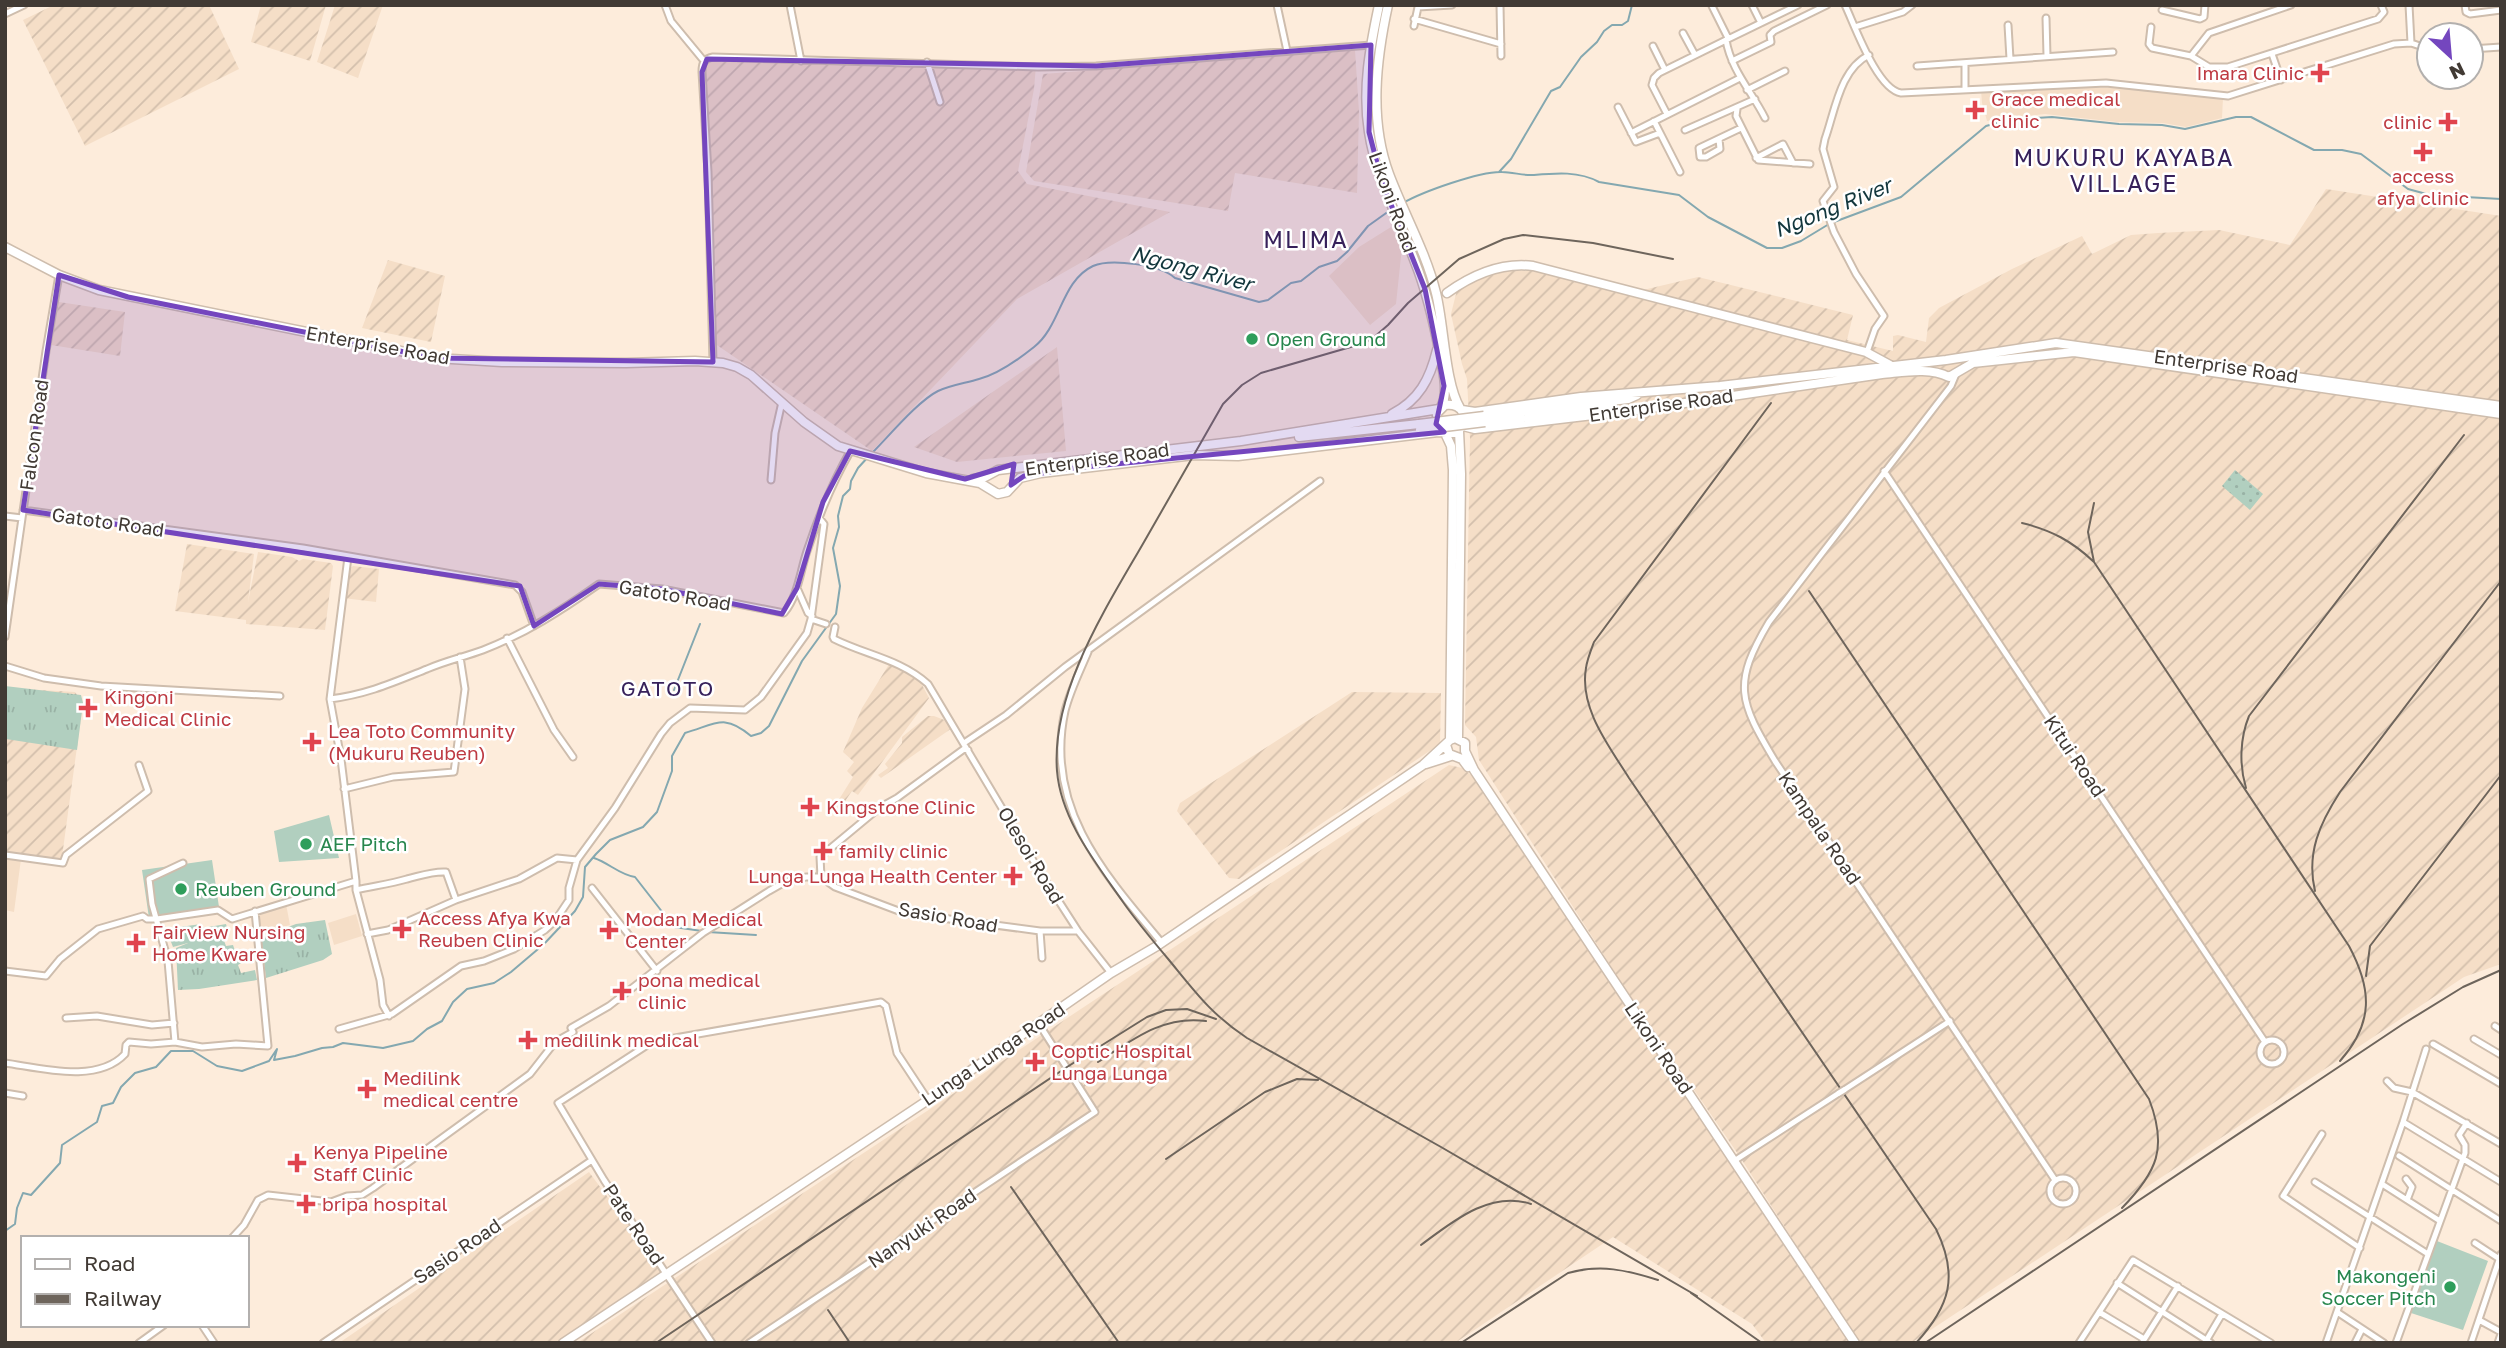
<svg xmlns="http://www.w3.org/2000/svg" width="2506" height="1348" viewBox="0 0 2506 1348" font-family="'Golos Text',sans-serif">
<defs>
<pattern id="industrial-furrows" width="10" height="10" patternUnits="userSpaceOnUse" patternTransform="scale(1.75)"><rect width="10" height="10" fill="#f5dec7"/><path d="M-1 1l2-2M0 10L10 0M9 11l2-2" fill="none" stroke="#d3bfac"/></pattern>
<pattern id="grass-tufts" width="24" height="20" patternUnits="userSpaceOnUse" patternTransform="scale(1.75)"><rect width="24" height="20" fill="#b1cfbf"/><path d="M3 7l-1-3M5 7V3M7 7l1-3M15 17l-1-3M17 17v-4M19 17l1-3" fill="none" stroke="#99b2a5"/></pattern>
<pattern id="park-dots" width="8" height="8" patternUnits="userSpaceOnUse" patternTransform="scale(1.75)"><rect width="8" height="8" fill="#b1cfbf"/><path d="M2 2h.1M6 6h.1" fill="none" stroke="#99b2a5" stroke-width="1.8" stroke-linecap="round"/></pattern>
</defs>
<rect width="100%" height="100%" fill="#fdecdb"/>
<path fill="#f5dec7" d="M2037,88H2131L2223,98L2222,118L2186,127L2163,123L2117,122L2045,114L1987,121L1982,103L1981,90Z
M1391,227L1402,247L1396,304L1370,325L1329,276L1359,247Z
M5,857L21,859L14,912L5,910Z
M286,904L290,925L260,934L258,913Z
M356,914L362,936L334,945L328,923Z"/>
<path fill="url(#industrial-furrows)" d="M54,5H209L239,69L85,146L23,20Z
M261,5H326L310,61L251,42Z
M335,5H383L358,78L317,62Z
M1355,50L1359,112L1357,193L1235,173L1228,211L1034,181L1026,172L1043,74Z
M710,57L1036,65L1034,89L1018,171L1027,184L1170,212L1017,299L872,451L711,341L700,95V65Z
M2326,189L2501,216V964L2464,977L1911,1343H1859L1740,1157L1630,996L1479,760L1476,737L1465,725L1470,438L1467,379L1462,364L1451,314L1457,290L1483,276L1509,271H1533L1643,290L1698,277L1853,315L1847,340L1893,351V336L1898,335L1926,342L1929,318L1939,308L2012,269L2082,236L2092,254L2131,235L2158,233L2219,230L2290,245Z
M388,260L445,276L431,342L362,328Z
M59,302L125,312L120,356L51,345Z
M1057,347L1066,451L957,462L914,447Z
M187,544L254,554L248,602L258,552L292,557L299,561L303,559L331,563L333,566L325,630L246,624V620L175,611Z
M353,566L379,569L376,602L343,598L347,570Z
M891,661L920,681L929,698L858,795L852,791L843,804L838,801L853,777L847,771L854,762L843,752L862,708Z
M5,688L75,692L83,703L61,864L5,856Z
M1352,692L1441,693L1440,744L1239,879L1229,878L1177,811L1180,803Z
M928,716H934L947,721L952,728L881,778L878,775L888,768L885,764L902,743V737Z
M1449,765L1462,768L1476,779L1850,1343H1766L1752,1324L1613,1237L1455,1343H577Z
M589,1172L664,1273L555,1343H339Z"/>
<path fill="url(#grass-tufts)" d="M5,686L81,695L83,703L77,750L6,739Z
M325,920L332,954L323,960L266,978L261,937L296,924Z
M201,924L203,928L226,924L229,935L223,938L226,946L233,945L236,954L244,952L246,960L238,965L241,973L255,970L257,980L199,989L178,990L176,948L188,943L173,947L166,929Z"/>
<path fill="url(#park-dots)" d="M2235,470L2263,494L2250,510L2222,486Z"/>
<path fill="#b1cfbf" d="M329,815L339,858L279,862L274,831Z
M212,860L219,907L149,918L142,870Z
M2437,1241L2488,1261L2463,1330L2411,1313Z"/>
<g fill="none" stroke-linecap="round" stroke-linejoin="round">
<path stroke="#84a8b0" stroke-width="2" d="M1499,172L1511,159L1551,91L1560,87L1581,57L1597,42L1604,31L1612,25H1622L1628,21L1632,5
M1403,203C1422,192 1480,171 1502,172C1513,172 1524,176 1534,175C1556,173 1579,171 1599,182L1679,195L1708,217L1767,248H1782L1801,241L1829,224
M1834,222L1901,197L1986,126L2008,120L2052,117L2119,124L2162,125L2185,129L2236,117H2251L2314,150H2342L2361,154L2408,189L2430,195L2501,199
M872,453C889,436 918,401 938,391C951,385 966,383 979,379C999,374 1019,359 1034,347C1061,326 1061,281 1093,266C1111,258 1161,265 1175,278L1259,302L1268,300L1291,283L1301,281L1319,267L1337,261L1347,252L1368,226L1389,211
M674,690L700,624
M594,858C609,863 620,875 635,877L674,927L702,931
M708,932L756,935
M5,1231L15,1224L17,1208L23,1193L31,1195L60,1163L62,1145L97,1122L102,1106L113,1103L121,1087L135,1073L156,1067L171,1051H193L217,1066L242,1071L269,1061L277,1049L274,1060L295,1056L322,1048L333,1047L343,1043L383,1048L413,1041L427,1029L442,1021L453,1002L467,989L494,983L511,972L544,944L575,911L583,897L585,867L596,854L610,840L643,827L657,812L672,771V756L685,733C716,724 724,713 751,736L761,733L769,726L802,661L836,614L840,586L833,548L839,527L838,516L843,496L850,489L851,481L858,468L868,457"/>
<defs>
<path id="street" d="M665,5L671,21L704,61
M790,5L801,61
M1277,5L1287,51
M1500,5L1501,56
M1752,5L1761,23
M1845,5C1855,26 1877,89 1901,93L2106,83L2228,96L2394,44L2411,43L2429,49
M2409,5L2411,43
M2465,5L2466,12L2470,14L2501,10
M1712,6L1728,38
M2162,10L2200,19L2204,17L2205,5
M5,14L24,5
M2046,18L2047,56
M1414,19L1501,44
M2008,25L2010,59
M1414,26L1418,7L1452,5
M1855,27L1903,12L1912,5
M2151,27L2149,44L2152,48L2191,56L2209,33L2291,5
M1683,33L1695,55
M1653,46L1665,70
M2471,49L2501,47
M2272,54L2281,80
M2191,56L2209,67H2228L2378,19L2384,12L2381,5
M1732,61L1771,42L1770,35L1774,31L1827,5
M927,62L940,102
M1965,63V90
M1917,66L2113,52
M1747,90L1785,71
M1618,107L1636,142L1660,133
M1737,109L1736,116L1758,160L1810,164
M1667,114L1652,85L1654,78L1659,73L1726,40
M1765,118C1752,92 1731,70 1726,40L1798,5
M1654,121L1680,172
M1685,130L1755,99
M1631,133L1740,78
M1719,139L1720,149L1706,157H1700L1699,148L1741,128
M1756,158L1783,144L1793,163
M1867,352L1875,329L1884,316L1856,274L1834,232L1823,201L1834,187L1823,149L1825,139C1835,111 1840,69 1869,55
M713,362L708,172L702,72C702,62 704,59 713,57L1038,67L1096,66L1371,45
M1956,374L1951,386L1769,622C1732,684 1739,701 1775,761L2055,1180
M1884,471L2265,1042
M771,480L775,433L782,402
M23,510L303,548L515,585L522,592L534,626
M5,516L22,518
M797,588L808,613L812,616
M811,619L826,624
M835,627L833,637L834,639C866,655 900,659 928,684L1040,872L1078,931L1111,973
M5,637L46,351L59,275
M507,638L554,730L573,757
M1088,652C1080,671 1070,691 1065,711C1044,807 1104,874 1162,943
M5,666L44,678L101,686L280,696
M330,699C368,694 392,683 427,669C445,661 464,657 483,650C525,634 562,610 599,584L662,589L784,613C798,596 800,572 807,551C819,515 832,483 851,450
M964,743L1006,715L1065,667L1320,481
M344,789L393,777L454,772L465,689L460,657
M5,855L63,863L66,855L148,791L139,765
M183,863L149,879L152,904L168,961L175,1042L202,1047L236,1044L268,1046L255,911
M821,877L820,857L879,808L897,798L964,749L968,750
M356,881V890L380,980L383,1005L389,1016
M592,888L657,971
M356,890C373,886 390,884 407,879C420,876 432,871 446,872L456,900
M1040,931L1042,958
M367,934L388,930L456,900L519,879L557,858L577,860
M5,971L46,976L60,959L98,929L143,916L147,919H157L218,910L232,919L356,881L341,759L330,699L348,557
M66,1018L97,1016L152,1025L174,1023
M2495,1026L2501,1030
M339,1029L392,1014L461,966L484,961L514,949L545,930L555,921L569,900V888L577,860L615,808L661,734L670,723L690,708L745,710L761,697L807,633L811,619L824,524L820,519
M2474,1039L2501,1055
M2260 1052a12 12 0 1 1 24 0a12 12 0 1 1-24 0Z
M2433,1044L2501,1084
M5,1063C41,1068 97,1084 125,1054L126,1045L129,1042L151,1044L175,1042
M2387,1081L2394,1088L2412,1092L2501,1144
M1844,1090L1950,1021
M5,1093L23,1096
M2403,1122L2501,1182
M2322,1134L2283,1196L2360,1248
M2399,1156L2501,1221
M1734,1161L1839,1093
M2050 1191a13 13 0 1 1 26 0a13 13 0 1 1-26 0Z
M2406,1179L2412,1187L2407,1200
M2315,1182L2428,1254
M2382,1184L2440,1221
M232,1238L244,1225L258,1200L268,1195L331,1202L347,1196L362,1195L373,1188L530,1074L555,1042L573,1032L571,1028L609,1006L703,933L769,891L783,883L806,877H821L835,887L904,913L1040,931H1078
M2475,1243L2501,1260
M2117,1283L2211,1343
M2099,1312L2144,1339
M2337,1312L2384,1343
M2479,1320L2501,1332
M202,1325L214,1343
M2206,1341L2222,1314
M139,1343L164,1325
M323,1343L592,1160
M712,1343L604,1180L558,1103L652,1042L881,1002L886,1006L897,1053L928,1100
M749,1343L1095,1112L1039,1024
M2079,1343L2133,1260L2271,1343
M2142,1343L2178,1286
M2326,1343L2403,1122L2426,1049
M2355,1343L2362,1329
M2396,1343L2465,1153V1145L2459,1135L2467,1123
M2471,1343L2501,1254
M2498,1343L2501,1334"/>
<path id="secondary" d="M1379,5C1370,47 1362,89 1369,132C1376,178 1399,219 1415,262C1427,292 1434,323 1440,355C1443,370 1449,393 1441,407
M1388,5C1376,60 1369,120 1389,174C1404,214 1426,252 1436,293C1444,324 1445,384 1460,408
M5,247L59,275L99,290L435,358L502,362L626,363L695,361L723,363L737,367L751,375L804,422L838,446L926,473L980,483L998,494L1007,492L1020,478L1041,473L1194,455L1238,456L1438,432L1455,433C1472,422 1464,402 1445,405L1437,413V426L1444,432
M1447,293C1472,275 1501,262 1533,266L1866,352L1890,365
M1462,410L1475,412L1581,397L1720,386L1946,360L2056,343L2501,406
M1392,414C1419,400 1430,379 1437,350
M1484,416L1628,399L1637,395
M1485,422L1613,407
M1463,426L1475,429L1644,409L1882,374C1905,372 1929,367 1949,377L1973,363L2074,352L2501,414
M1445,433L1451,446L1453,470L1450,740
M1299,437L1419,424
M973,479L985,477L998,470L1241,441L1439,409
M1458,738L1461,474L1459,431
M1446,745L1449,754L1462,759L1468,767
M1426,764L1451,756
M563,1343L928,1100L1111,973L1157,946L1423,765L1450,740L1455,738L1465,743V751L1474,770L1855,1343"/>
</defs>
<use href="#street" stroke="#cebdad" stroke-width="9"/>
<use href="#secondary" stroke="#cebdad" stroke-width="11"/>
<use href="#street" stroke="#fff" stroke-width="5"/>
<use href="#secondary" stroke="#fff" stroke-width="8"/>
<path stroke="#6e655c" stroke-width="2" d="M1673,259L1593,243L1523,235L1504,239L1459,259L1408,303L1388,325L1372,339L1361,344L1261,373L1242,385L1223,404C1197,450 1170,496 1144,542C1106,608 1051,692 1057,771C1061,820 1096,863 1123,902C1137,922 1153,941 1169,960C1196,993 1211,1014 1247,1038L1441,1147L1697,1296
M1771,403L1594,642C1591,650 1587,660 1586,668C1579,708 1609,746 1629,778L1936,1229C1959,1276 1950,1306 1916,1343
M2094,503L2088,532L2094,562L2349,946C2372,989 2374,1023 2340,1061
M2022,523C2051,530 2072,541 2094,562
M1809,591L2149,1099C2168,1148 2157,1172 2122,1208
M2246,788C2239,765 2240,738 2249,716L2464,435
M2315,891C2306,853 2320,823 2340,792L2501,581
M2366,976L2370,946L2501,775
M1098,1062C1132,1040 1163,1015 1206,1021
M1166,1159L1265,1092L1297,1079L1318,1080
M1011,1187L1119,1343
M1421,1245C1452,1222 1490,1190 1531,1204
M1691,1293L1762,1343
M828,1310L850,1343
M656,1343L1067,1067L1147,1017L1166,1010L1187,1009L1216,1019
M1461,1343L1568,1273C1601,1264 1626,1270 1658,1280
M1925,1343L2403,1024L2463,987L2501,970"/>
<defs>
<path id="street-bridge" d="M1839,1093L1844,1090"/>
<path id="secondary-bridge" d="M1419,424L1484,416
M1420,430L1485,422"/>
</defs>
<use href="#street-bridge" stroke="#cebdad" stroke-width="9" stroke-linecap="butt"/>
<use href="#secondary-bridge" stroke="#cebdad" stroke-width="11" stroke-linecap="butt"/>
<use href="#street-bridge" stroke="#fff" stroke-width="5"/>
<use href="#secondary-bridge" stroke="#fff" stroke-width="8"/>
</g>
<path fill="#7446be" fill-opacity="0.2" stroke="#7446be" stroke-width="5" stroke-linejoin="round" d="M1371,45L1369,132L1382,182L1425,289L1444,386L1436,424L1444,432L1074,468L1024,476L1011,485L1014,464L965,479L850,451L823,502L797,588L782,614L662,589L599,584L534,626L520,586L23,510L59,275L128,297L435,358L713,362L702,72L707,59L1096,66Z"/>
<g fill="#e0444e" stroke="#fff" stroke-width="2.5">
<path d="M2316.5 62.5h7v7h7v7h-7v7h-7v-7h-7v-7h7z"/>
<path d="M1971.5 99.5h7v7h7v7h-7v7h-7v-7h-7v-7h7z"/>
<path d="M2444.5 111.5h7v7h7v7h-7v7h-7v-7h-7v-7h7z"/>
<path d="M2419.5 141.5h7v7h7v7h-7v7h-7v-7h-7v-7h7z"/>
<path d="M84.5 697.5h7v7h7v7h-7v7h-7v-7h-7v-7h7z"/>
<path d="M308.5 731.5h7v7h7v7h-7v7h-7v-7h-7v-7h7z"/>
<path d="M806.5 796.5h7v7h7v7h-7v7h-7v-7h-7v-7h7z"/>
<path d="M819.5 840.5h7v7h7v7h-7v7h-7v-7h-7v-7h7z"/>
<path d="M1009.5 865.5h7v7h7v7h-7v7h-7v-7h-7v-7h7z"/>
<path d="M398.5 918.5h7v7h7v7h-7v7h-7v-7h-7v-7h7z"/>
<path d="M605.5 919.5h7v7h7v7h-7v7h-7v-7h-7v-7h7z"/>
<path d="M132.5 932.5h7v7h7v7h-7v7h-7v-7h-7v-7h7z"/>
<path d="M618.5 980.5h7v7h7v7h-7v7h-7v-7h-7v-7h7z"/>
<path d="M524.5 1029.5h7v7h7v7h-7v7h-7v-7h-7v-7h7z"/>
<path d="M1031.5 1051.5h7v7h7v7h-7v7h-7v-7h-7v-7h7z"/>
<path d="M363.5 1078.5h7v7h7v7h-7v7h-7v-7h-7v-7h7z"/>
<path d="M293.5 1152.5h7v7h7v7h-7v7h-7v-7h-7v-7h7z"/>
<path d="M302.5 1193.5h7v7h7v7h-7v7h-7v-7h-7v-7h7z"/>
</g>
<g fill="#2e9e5b" stroke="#fff" stroke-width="2.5">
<circle cx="1252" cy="339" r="7"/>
<circle cx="306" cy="844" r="7"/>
<circle cx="181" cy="889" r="7"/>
<circle cx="2450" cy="1287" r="7"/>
</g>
<g text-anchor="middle" stroke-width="5" stroke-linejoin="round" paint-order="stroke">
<g font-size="19" fill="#be3a42" stroke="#fff" text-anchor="start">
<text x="2304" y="80" text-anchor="end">Imara Clinic</text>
<text x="1991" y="106">Grace medical<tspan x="1991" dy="22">clinic</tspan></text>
<text x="2432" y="129" text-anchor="end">clinic</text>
<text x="2423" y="183" text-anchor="middle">access<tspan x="2423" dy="22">afya clinic</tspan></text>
<text x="104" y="704">Kingoni<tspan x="104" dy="22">Medical Clinic</tspan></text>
<text x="328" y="738">Lea Toto Community<tspan x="328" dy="22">(Mukuru Reuben)</tspan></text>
<text x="826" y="814">Kingstone Clinic</text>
<text x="839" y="858">family clinic</text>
<text x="997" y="883" text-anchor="end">Lunga Lunga Health Center</text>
<text x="418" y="925">Access Afya Kwa<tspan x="418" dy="22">Reuben Clinic</tspan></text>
<text x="625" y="926">Modan Medical<tspan x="625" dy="22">Center</tspan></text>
<text x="152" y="939">Fairview Nursing<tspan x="152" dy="22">Home Kware</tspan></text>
<text x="638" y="987">pona medical<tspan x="638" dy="22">clinic</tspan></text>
<text x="544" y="1047">medilink medical</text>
<text x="1051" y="1058">Coptic Hospital<tspan x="1051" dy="22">Lunga Lunga</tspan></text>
<text x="383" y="1085">Medilink<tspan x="383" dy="22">medical centre</tspan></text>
<text x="313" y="1159">Kenya Pipeline<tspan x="313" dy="22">Staff Clinic</tspan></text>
<text x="322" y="1211">bripa hospital</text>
</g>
<g font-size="19" fill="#413a34" stroke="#fff">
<text transform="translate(1393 202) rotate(70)" y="7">Likoni Road</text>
<text transform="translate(378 345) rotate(10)" y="7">Enterprise Road</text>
<text transform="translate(2226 366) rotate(8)" y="7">Enterprise Road</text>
<text transform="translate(1661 405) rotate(-8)" y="7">Enterprise Road</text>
<text transform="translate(34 435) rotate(-82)" y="7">Falcon Road</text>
<text transform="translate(1097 459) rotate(-8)" y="7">Enterprise Road</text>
<text transform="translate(108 522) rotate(8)" y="7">Gatoto Road</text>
<text transform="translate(675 595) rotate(9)" y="7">Gatoto Road</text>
<text transform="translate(2075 756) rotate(56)" y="7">Kitui Road</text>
<text transform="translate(1820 828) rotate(56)" y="7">Kampala Road</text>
<text transform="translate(1031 855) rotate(59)" y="7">Olesoi Road</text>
<text transform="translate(948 917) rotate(10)" y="7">Sasio Road</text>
<text transform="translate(1659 1048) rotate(56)" y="7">Likoni Road</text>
<text transform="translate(993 1054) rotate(-34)" y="7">Lunga Lunga Road</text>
<text transform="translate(634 1224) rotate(56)" y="7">Pate Road</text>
<text transform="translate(922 1228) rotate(-34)" y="7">Nanyuki Road</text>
<text transform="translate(457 1251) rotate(-34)" y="7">Sasio Road</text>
</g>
<g font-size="19" fill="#27864d" stroke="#fff" text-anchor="start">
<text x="1266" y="346">Open Ground</text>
<text x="320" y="851">AEF Pitch</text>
<text x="195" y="896">Reuben Ground</text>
<text x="2436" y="1283" text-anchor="end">Makongeni<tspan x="2436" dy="22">Soccer Pitch</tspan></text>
</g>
<g font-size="21" font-style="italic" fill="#12363c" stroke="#fff">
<text transform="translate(1833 208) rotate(-22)" y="7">Ngong River</text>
<text transform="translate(1192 269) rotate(15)" y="7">Ngong River</text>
</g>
<g font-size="21" letter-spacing="2" fill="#37215b" stroke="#fff">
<text x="668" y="696">GATOTO</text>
</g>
<g font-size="23" letter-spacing="2" fill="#37215b" stroke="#fff">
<text x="2124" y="166">MUKURU KAYABA<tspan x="2124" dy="26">VILLAGE</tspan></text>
<text x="1306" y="248">MLIMA</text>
</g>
</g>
<rect width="2506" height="1348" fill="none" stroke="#413a34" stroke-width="14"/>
<rect x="21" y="1236" width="228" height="91" fill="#ffffff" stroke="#b3b0ae" stroke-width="2"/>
<rect x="35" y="1259" width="35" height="10" fill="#ffffff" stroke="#b3b0ae" stroke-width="2"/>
<text x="84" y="1271" font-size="21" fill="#413a34">Road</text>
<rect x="35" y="1294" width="35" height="10" fill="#6e655c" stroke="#b3b0ae" stroke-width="2"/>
<text x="84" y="1306" font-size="21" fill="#413a34">Railway</text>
<g transform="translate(2450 56) rotate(154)"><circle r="33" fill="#ffffff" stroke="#b3b0ae" stroke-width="2"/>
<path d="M0-5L12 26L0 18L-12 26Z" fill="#7446be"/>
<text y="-10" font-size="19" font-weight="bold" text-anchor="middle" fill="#413a34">N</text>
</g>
</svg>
